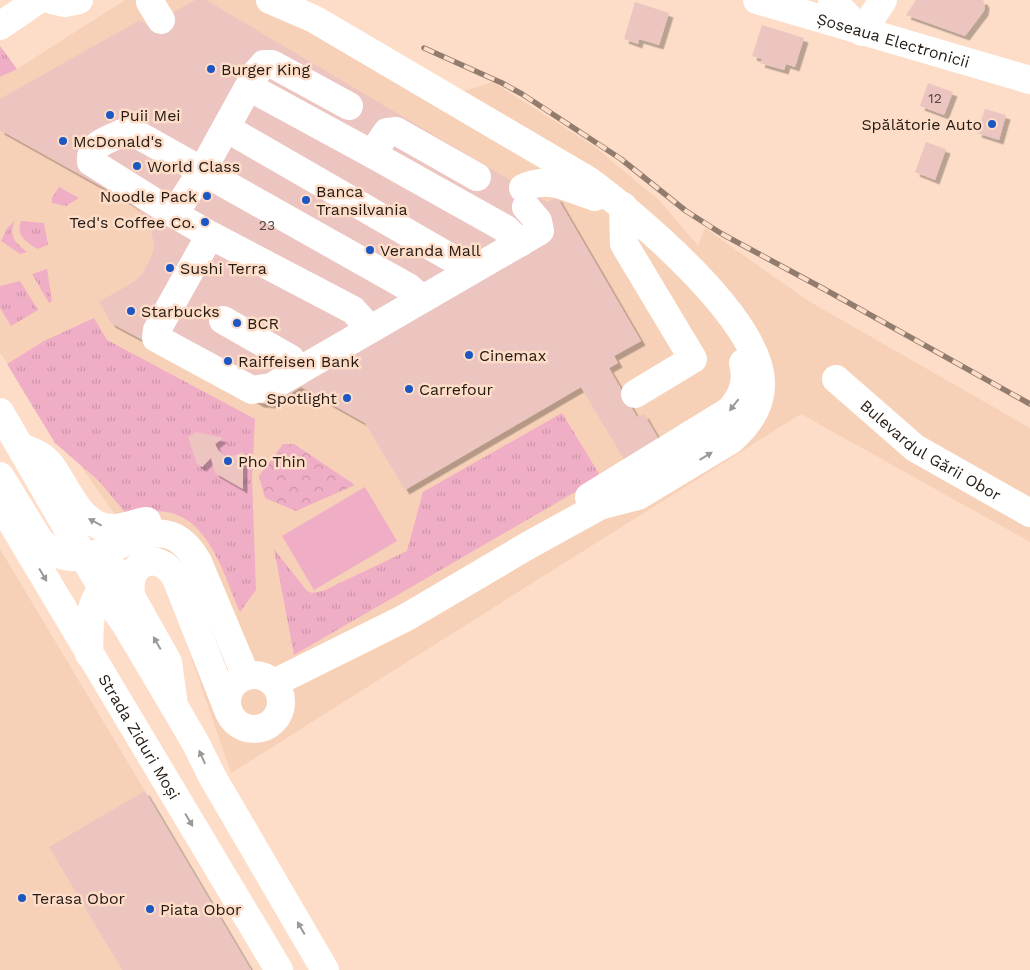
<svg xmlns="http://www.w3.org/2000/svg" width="1030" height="970" viewBox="0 0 1030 970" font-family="'Work Sans',sans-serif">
<defs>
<pattern id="grass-tufts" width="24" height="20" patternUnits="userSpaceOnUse" patternTransform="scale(1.25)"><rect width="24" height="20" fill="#efadc6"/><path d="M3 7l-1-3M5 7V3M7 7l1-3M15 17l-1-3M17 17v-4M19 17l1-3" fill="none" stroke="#cd94a9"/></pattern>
<pattern id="park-crowns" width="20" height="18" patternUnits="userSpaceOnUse" patternTransform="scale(1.25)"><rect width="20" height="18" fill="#efadc6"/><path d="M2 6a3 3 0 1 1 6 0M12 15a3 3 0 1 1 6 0" fill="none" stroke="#cd94a9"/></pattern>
<filter id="shadow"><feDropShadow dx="4.5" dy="4.5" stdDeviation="0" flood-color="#0004"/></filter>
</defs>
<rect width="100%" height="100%" fill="#fdddc8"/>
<path fill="#f7d1b7" d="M125,0H302L464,91L493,82L595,147L659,200L698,246L705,228L807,300L1030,428V542L801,414L231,773L167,587L0,353V77L17,69Z
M0,549L145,791L251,970H0Z"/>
<path fill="url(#grass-tufts)" d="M0,46L17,69L0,77Z
M59,187L79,198L66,206L52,203V198Z
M15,221C8,235 15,243 27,252L20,254L1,241L8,227Z
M21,221L44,223L48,245L37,249C25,240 16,237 21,221Z
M47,269L52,301L49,303L32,274Z
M20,281L38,310L11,326L0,308V286Z
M94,318L107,340L255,419L252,478L256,590L240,612C222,571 206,504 148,512C141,513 135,515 129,517L99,481L55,443L7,364L44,341Z
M562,413L601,477L294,655L274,549L307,591L312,593L323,591L407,551L423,492Z"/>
<path fill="url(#park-crowns)" d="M283,444H294L355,485L296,511L265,498L259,476Z"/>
<path fill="#efadc6" d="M365,487L397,541L314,590L282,536Z"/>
<path fill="#ecc5c0" filter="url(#shadow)" d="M195,0H206L547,202L557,197L641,341L614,356L618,363L609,368L637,417L644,414L661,443L626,463L581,387L405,490L365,423L301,387L274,404L260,403L111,323L99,302L135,281L143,273L152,255L154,245L150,225L139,210L129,202L0,130V99L140,20L149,26Z
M916,0H983L985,4L984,11L965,36L906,15Z
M635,2L669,13L659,45L639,39L638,44L624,39Z
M762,25L804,38L795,67L786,64L784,70L760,63L762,59L752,56Z
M928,83L953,92L944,115L920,106Z
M985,109L1006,115L999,140L977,133Z
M926,142L946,149L935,180L915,172Z
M196,432L223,438L215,444L218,450L227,458L243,452V489L215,473L211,458L202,467L197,464L188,437Z
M145,791L251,970H122L49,847Z"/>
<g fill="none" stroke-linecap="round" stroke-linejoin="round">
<g stroke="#fff" stroke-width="28">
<path d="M52,0L65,3L79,0"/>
<path d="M270,0L314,19L588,180C637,216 760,319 761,382C762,406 748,425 731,440L638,496L599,506"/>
<path id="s1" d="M757,0L1030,80"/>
<path d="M832,0L861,30"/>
<path d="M150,2L161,20"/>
<path d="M0,26L38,0"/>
<path d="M862,32L883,0"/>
<path d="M249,87L372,154L506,229L520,243"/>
<path d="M226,128L472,270"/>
<path d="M372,154L387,132L396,131L477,177"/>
<path d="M523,188C549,175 569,189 595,197"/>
<path d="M623,206L624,244L693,359L635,394"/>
<path d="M174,214L202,171L256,73L264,64H272L349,106"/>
<path d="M210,235L157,330L156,338L252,390L271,387L540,231L538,221L526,207"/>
<path d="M223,320L291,359L297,372"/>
<path d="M370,329L353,310L210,235L174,214L91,162C89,143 112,138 127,131L140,136L408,287L422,299"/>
<path id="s2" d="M836,379L915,448L1030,513"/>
<path d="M21,447C31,451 40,454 48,462C67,484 78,528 113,528C125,528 136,522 147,521"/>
<path d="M0,476L40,541C94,597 154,484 198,562L246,676"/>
<path d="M589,497L729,411C742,397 748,382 743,363"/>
<path d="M89,654C90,637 88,616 95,600C100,589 108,580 116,571"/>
<circle cx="254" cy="702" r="27"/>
<path d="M274,683L405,618L529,545L616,497"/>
<path d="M174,706L168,662L132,598C123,563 158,547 176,578L228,710"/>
</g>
<g stroke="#fff" stroke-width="28">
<path d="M0,412L110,602L126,625L174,706L195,742L213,778L325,970"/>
<path id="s3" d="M0,503L279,970"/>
</g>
<defs>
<path id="rail" d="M424,48L502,83L522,94L621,159L686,211L722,234L824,289L1030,404"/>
</defs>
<use href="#rail" stroke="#927c6d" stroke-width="5.5"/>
<use href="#rail" stroke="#fdddc8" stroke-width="4" stroke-dasharray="11" stroke-linecap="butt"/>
</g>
<defs><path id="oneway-solid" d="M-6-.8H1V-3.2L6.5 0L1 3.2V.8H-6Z" transform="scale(1.25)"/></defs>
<g fill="#9d9894">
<use href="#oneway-solid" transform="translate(734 405) rotate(128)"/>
<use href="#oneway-solid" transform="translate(706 456) rotate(-31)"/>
<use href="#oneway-solid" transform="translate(95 522) rotate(-152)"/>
<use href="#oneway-solid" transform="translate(43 575) rotate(59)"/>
<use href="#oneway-solid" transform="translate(157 643) rotate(-120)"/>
<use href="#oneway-solid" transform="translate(202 757) rotate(-114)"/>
<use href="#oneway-solid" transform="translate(189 820) rotate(59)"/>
<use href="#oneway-solid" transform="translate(301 928) rotate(-120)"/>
</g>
<g fill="#1c57c3" stroke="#fdddc8" stroke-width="2">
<circle cx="211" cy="69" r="5"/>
<circle cx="110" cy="115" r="5"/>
<circle cx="992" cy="124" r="5"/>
<circle cx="63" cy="141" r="5"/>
<circle cx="137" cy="166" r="5"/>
<circle cx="207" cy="196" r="5"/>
<circle cx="306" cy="200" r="5"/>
<circle cx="205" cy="222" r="5"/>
<circle cx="370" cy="250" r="5"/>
<circle cx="170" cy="268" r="5"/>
<circle cx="131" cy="311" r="5"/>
<circle cx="237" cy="323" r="5"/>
<circle cx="469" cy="355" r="5"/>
<circle cx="228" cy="361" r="5"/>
<circle cx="409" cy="389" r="5"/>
<circle cx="347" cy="398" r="5"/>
<circle cx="228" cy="461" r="5"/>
<circle cx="22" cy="898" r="5"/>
<circle cx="150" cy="909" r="5"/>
</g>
<g text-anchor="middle" stroke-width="5" stroke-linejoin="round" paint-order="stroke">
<g font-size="14" fill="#57453e">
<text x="935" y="103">12</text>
<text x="267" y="230">23</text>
</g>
<g font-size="16" fill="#251a12" stroke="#fdddc8">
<text dy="6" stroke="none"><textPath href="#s1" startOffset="142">Șoseaua Electronicii</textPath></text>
<text dy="6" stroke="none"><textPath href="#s2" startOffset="119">Bulevardul Gării Obor</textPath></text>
<text dy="6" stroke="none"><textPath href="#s3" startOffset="272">Strada Ziduri Moși</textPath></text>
</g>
<g font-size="16" fill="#251a12" stroke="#fdddc8" text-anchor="start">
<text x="221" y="75">Burger King</text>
<text x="120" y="121">Puii Mei</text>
<text x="982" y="130" text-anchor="end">Spălătorie Auto</text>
<text x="73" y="147">McDonald's</text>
<text x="147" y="172">World Class</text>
<text x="316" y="197">Banca<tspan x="316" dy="18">Transilvania</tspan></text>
<text x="197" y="202" text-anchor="end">Noodle Pack</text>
<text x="195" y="228" text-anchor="end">Ted's Coffee Co.</text>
<text x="380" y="256">Veranda Mall</text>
<text x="180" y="274">Sushi Terra</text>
<text x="141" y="317">Starbucks</text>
<text x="247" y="329">BCR</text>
<text x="479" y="361">Cinemax</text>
<text x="238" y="367">Raiffeisen Bank</text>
<text x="419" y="395">Carrefour</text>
<text x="337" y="404" text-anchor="end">Spotlight</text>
<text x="238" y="467">Pho Thin</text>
<text x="32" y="904">Terasa Obor</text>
<text x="160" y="915">Piata Obor</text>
</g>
</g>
</svg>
